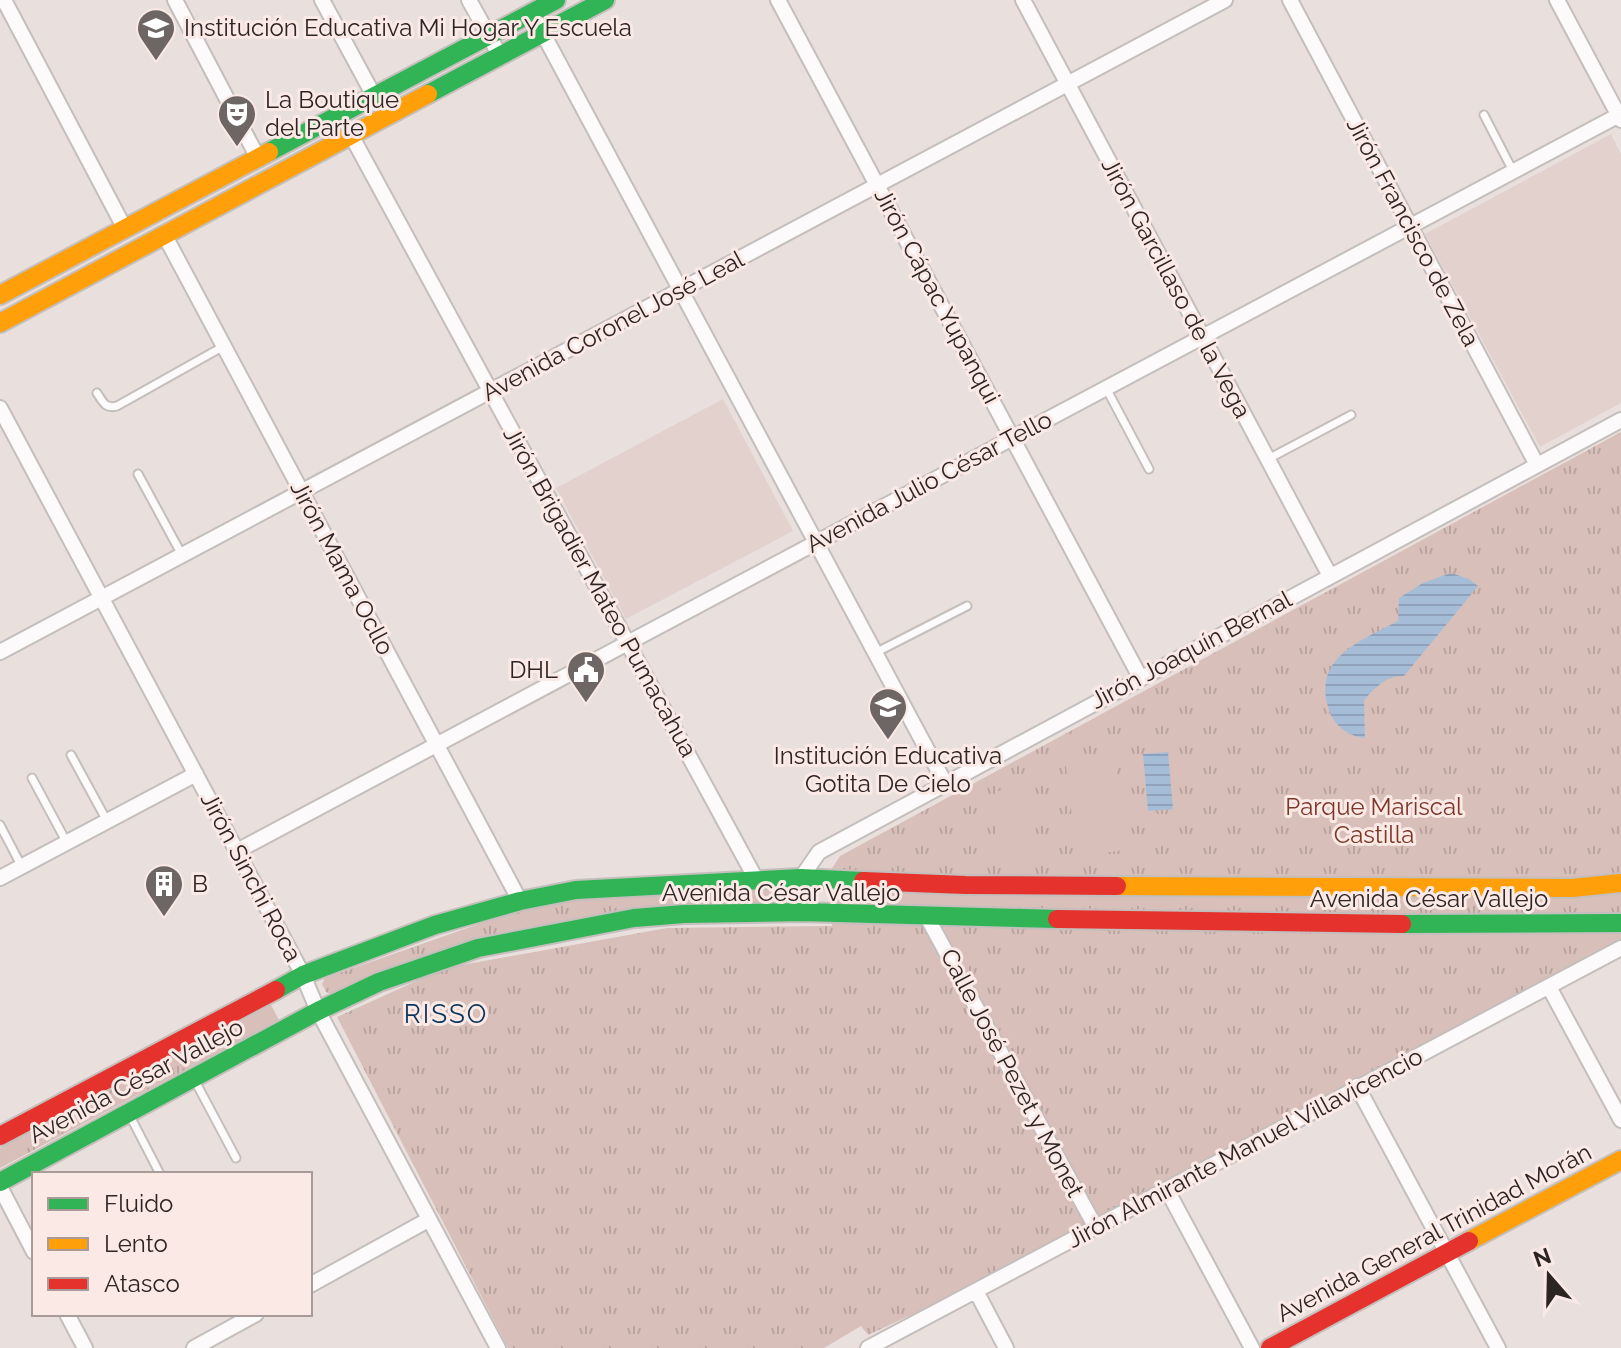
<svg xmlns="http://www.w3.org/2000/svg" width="1621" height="1348" viewBox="0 0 1621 1348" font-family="Raleway,sans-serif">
<defs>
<pattern id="grass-tufts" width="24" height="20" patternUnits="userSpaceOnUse" patternTransform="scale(2)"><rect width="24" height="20" fill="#d8bfb9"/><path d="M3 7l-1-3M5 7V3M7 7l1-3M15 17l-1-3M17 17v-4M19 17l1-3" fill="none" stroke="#baa49f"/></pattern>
<pattern id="water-rules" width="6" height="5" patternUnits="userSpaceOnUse" patternTransform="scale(2)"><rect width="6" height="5" fill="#a6bdd8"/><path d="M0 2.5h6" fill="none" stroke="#8fa2b9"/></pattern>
</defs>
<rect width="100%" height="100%" fill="#e9e0dd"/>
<path fill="#e2d1cc" d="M1611,134L1621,154V403L1540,447L1425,234Z
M723,399L793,531L626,619L556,488Z"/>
<path fill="url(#grass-tufts)" d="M1621,432V948L975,1285L868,1335L861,1326L824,1348H508L337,1017L445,968L667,928L832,926L831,870L840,856Z
M791,890L793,902L633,913L333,995L326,992L322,984L325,978L516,911L625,892Z
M271,1005L279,1020L0,1168V1148Z"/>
<path fill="#d8bfb9" d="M1114,753L1126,850L1077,856L1065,759Z
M1034,790L1037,859L998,861L995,791Z"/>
<path fill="url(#water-rules)" d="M1451,573L1469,579L1478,586L1404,676C1386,675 1375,688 1364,700L1365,738C1351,737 1337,728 1331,715C1308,660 1358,642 1398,621L1399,598L1423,583Z
M1168,752L1173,809L1148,811L1143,754Z"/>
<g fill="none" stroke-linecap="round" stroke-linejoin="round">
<defs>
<path id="lane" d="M1484,115L1513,171
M1106,388L1149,469
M97,393C103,402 105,409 117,406L224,346
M1268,459L1351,415
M138,474L182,555
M875,653L967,606
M71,755L107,821
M32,778L67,843
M0,825L22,867
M194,1079L236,1158
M130,1116L160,1174"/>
<path id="street" d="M4,0L125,229
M175,0L258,158
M322,0L374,96
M469,0L500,56
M778,0L1140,677
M1023,0L1330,576
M1290,0L1537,465
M1557,0L1621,120
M532,13L945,783
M351,135L757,881
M165,236L520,901
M0,408L303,975L318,1011L498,1348
M0,652L1225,0
M237,851L1621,114
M0,878L196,774
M802,912L801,878L819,852L1621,420
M927,917L1096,1228
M1549,987L1621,1120
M1357,1086L1498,1348
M0,1187L34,1252
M1167,1190L1252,1348
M310,1285L428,1220
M976,1291L1006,1348
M67,1314L85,1348
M194,1348L256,1314
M868,1348L1621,948"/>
<path id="fast" d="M428,94L605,0
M269,152L556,0
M1402,924L1621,923
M276,990L303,975L435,925L520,901L576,890L801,878L863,881
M0,1182L318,1011L379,982L478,948L634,918L684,914L802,912L1057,919"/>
<path id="slow" d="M0,295L269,152
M0,323L428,94
M1117,886L1572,888L1621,883
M1469,1241L1621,1160"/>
<path id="jam" d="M863,881L965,885L1117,886
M1057,919L1402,924
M0,1136L276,990
M1270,1348L1469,1241"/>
</defs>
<use href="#lane" stroke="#c4bebc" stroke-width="11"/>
<use href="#street" stroke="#c4bebc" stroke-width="18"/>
<use href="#fast" stroke="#c4bebc" stroke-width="22"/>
<use href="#slow" stroke="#c4bebc" stroke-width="22"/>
<use href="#jam" stroke="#c4bebc" stroke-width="22"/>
<use href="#lane" stroke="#fcfafa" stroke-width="7"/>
<use href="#street" stroke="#fcfafa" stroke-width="14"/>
<use href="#fast" stroke="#30b455" stroke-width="18"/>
<use href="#slow" stroke="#ff9f0a" stroke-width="18"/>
<use href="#jam" stroke="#e5322d" stroke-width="18"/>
</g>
<defs>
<symbol id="school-pin" viewBox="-11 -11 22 30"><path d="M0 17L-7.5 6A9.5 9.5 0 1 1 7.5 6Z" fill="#6e6665" stroke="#fbe9e5"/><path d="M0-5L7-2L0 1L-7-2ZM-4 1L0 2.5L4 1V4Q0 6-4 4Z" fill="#fff"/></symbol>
<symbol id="theatre-pin" viewBox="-11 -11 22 30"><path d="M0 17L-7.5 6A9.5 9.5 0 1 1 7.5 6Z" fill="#6e6665" stroke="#fbe9e5"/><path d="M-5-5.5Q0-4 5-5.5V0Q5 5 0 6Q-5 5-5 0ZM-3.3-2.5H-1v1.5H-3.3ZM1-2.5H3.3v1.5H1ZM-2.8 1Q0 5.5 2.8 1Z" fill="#fff"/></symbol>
<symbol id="civic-pin" viewBox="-11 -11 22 30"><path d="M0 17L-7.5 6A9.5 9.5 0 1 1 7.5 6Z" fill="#6e6665" stroke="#fbe9e5"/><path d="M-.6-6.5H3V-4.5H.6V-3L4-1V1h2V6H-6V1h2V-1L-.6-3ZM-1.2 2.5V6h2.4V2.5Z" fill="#fff"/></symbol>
<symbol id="building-pin" viewBox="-11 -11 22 30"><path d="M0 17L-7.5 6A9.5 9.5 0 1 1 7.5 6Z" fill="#6e6665" stroke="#fbe9e5"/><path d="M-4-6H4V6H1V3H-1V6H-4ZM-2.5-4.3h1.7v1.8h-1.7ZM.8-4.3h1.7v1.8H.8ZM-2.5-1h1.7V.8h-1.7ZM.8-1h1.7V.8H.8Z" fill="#fff"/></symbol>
</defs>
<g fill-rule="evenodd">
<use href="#school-pin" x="134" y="6" width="44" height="60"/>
<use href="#theatre-pin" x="215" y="92" width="44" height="60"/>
<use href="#civic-pin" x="564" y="648" width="44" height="60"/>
<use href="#school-pin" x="866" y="685" width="44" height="60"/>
<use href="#building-pin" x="142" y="862" width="44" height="60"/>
</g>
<g text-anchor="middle" stroke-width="6" stroke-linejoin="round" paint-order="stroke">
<g font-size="24" fill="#2c2524" stroke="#fbe9e5" text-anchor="start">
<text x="184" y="36">Institución Educativa Mi Hogar Y Escuela</text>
<text x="265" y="108">La Boutique<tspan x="265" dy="28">del Parte</tspan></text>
<text x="558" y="678" text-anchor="end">DHL</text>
<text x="888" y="764" text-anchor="middle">Institución Educativa<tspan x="888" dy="28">Gotita De Cielo</tspan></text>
<text x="192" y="892">B</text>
</g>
<g font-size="24" fill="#2c2524" stroke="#fbe9e5">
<text transform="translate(1413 232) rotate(62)" y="8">Jirón Francisco de Zela</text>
<text transform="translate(1176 288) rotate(62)" y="8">Jirón Garcillaso de la Vega</text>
<text transform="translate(937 296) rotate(62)" y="8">Jirón Cápac Yupanqui</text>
<text transform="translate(613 326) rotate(-28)" y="8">Avenida Coronel José Leal</text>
<text transform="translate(929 482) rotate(-28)" y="8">Avenida Julio César Tello</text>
<text transform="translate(342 568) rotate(62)" y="8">Jirón Mama Ocllo</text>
<text transform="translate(600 592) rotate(61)" y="8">Jirón Brigadier Mateo Pumacahua</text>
<text transform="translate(1191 650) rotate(-28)" y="8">Jirón Joaquín Bernal</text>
<text transform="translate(251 877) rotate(62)" y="8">Jirón Sinchi Roca</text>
<text x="781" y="901">Avenida César Vallejo</text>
<text x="1429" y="907">Avenida César Vallejo</text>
<text transform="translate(1012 1073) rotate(62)" y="8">Calle José Pezet y Monet</text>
<text transform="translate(136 1081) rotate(-28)" y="8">Avenida César Vallejo</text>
<text transform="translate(1245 1148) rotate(-28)" y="8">Jirón Almirante Manuel Villavicencio</text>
<text transform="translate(1434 1233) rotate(-28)" y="8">Avenida General Trinidad Morán</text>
</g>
<g font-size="24" fill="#7d3729" stroke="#fbe9e5">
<text x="1374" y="815">Parque Mariscal<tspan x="1374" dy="28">Castilla</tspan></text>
</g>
<g font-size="26" letter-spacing="2" fill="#0c355b" stroke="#fbe9e5">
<text x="446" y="1023">RISSO</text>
</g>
</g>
<rect x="32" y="1172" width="280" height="144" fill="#fbe9e5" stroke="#a89b98" stroke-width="2"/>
<rect x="48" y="1198" width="40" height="12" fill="#30b455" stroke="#a89b98" stroke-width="2"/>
<text x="104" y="1212" font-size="24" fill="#2c2524">Fluido</text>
<rect x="48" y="1238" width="40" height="12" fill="#ff9f0a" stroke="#a89b98" stroke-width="2"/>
<text x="104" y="1252" font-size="24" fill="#2c2524">Lento</text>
<rect x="48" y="1278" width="40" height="12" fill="#e5322d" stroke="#a89b98" stroke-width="2"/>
<text x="104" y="1292" font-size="24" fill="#2c2524">Atasco</text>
<g transform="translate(1549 1276) rotate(340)" stroke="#fbe9e5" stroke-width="6" paint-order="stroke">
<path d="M0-6L14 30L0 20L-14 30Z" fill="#2c2524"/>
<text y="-12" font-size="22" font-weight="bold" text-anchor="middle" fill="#2c2524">N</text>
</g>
</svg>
